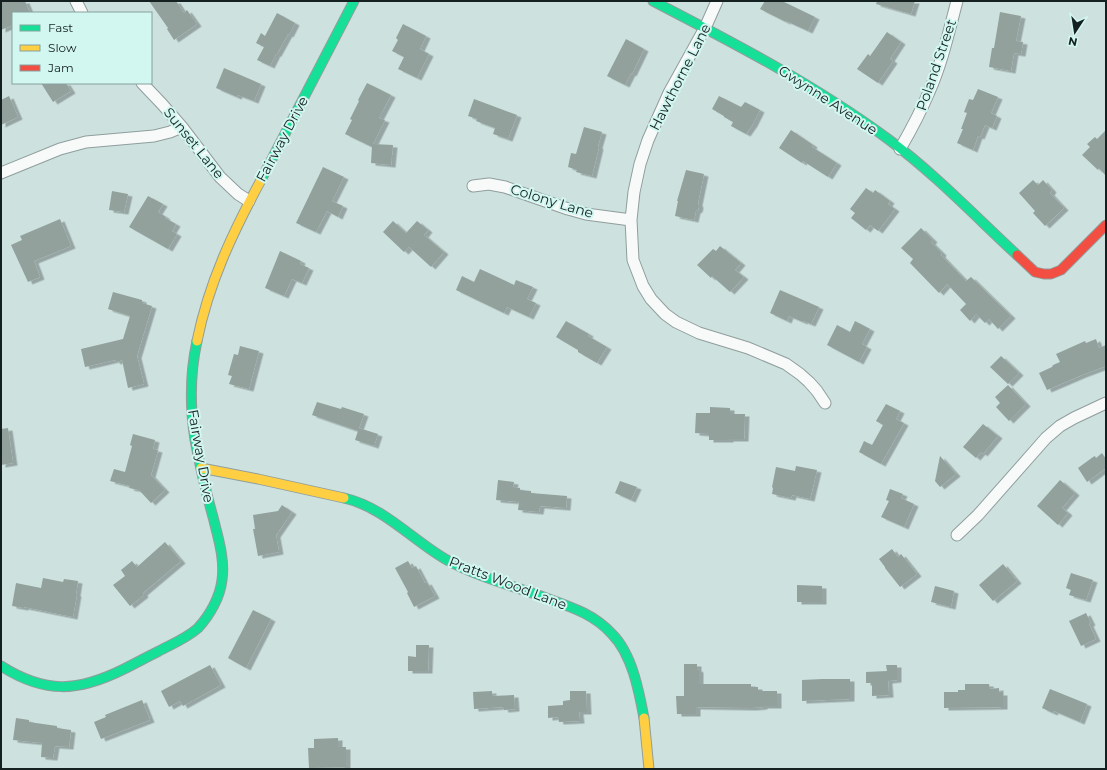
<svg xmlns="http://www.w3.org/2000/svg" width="1107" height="770" viewBox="0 0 1107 770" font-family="Montserrat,sans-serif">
<defs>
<filter id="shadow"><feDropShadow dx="4.5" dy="2.5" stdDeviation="0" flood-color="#0004"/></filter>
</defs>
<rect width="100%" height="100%" fill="#cde1de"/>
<path fill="#92a19c" filter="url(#shadow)" d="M1,1H25L30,13H13V25L1,30Z
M149,1H176L184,13L187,10L197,24L174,40L167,29L168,28Z
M765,1H782L815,17L808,31L786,21V22L760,9Z
M877,1H915L911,14L876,4Z
M1000,12L1021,16L1016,41L1023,42L1021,54L1014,53L1011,71L989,67L992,48H994Z
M277,13L295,23L289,35L288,34L277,54H276L270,66L257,60L264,47L256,43L261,33L265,36Z
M403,24L426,36L420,49L429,54L417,78L398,69L404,57L392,51L398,40L396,38Z
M887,32L901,42L890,59L893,61L878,83L857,69L868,54L870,56Z
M626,39L644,49L632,74L631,73L625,85L607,76Z
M224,68L261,84L254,101L238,95L237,97L216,88Z
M41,83H66L71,91L53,102Z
M367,83L391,95L379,118L385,120L373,144L393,145L391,165L371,163L372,146V147L345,134L352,120L350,119L359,101L358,100Z
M978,89L998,97L991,113L997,116L992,128L985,125L980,137L978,136L973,150L957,143L963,129H961L967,113L964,112L969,99L973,100Z
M9,96L18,117L1,125V100Z
M719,96L741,107L745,102L760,110L753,124L746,134L731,126L733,122L724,117V116L712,109Z
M474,99L517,115L508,139L493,134L495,128L476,121L477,119L468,116Z
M584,127L602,132L598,146L599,147L592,176L576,172L577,170L568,167L571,153L576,154Z
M791,130L813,145L812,147L837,163L828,177L803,161L802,163L779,148Z
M1106,130V176L1099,168L1098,170L1082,155L1090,147L1087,144L1095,137L1097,139Z
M323,167L344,177L332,201L343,206L338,217L327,211L316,232L296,223Z
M686,170L704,174L698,203L699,206L698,210L696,211L694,220L675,216L678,201H677Z
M1033,180L1038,185L1043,180L1052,190L1050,193L1064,208L1045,226L1033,213L1035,211L1019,193Z
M866,188L873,193L875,190L890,201L888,204L895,209L878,231L870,225L866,230L851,218L855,213L850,209Z
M112,191L128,194L124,212L109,210Z
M148,196L163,204L158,212L166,217L165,218L176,224L172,231L177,234L168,249L129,227Z
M60,219L71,246L34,261L40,277L28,282L11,245L22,240L20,236Z
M393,221L406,233L417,221L428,230L424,235L444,252L431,267L409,247L404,252L383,232Z
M921,228L933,240L931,242L942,253L941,255L966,281L971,277L1011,316L998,329L989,319L985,323L976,314L970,321L960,310L966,304L947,284L939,293L910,263L913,259L901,248Z
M720,246L741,263L735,270L744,277L730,292L712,276L711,278L697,265L713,249L716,251Z
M280,251L301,261L300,264L309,268L302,283L292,279L284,296L265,288Z
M480,269L514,285L516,280L533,287L527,299L536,303L529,317L507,307L504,313L456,290L462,276L474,282Z
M780,290L819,307L811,324L803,321V322L789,316L787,321L770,313Z
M113,292L142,300V303L152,306L137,356L144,384L128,388L122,360L116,362L115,360L85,367L81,349L123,339L130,316L108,309Z
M566,321L589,334L588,336L607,347L597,363L578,352V350L556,337Z
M855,321L870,329L862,344L867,347L859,362L827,345L837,325L850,332Z
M1096,339L1099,348L1106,345V366L1082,375L1047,390L1039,373L1052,367L1053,365L1060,362L1056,354L1085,341L1086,343Z
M240,346L259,351L249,389L229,384L232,376L228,375L234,354L238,355Z
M1001,356L1019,373L1008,384L990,367Z
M1008,385L1026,404L1009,421L996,407L1000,403L995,397Z
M317,402L341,409L342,407L364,414L359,428L378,434L374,446L355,440L358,431L312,415Z
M886,404L900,411L896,419L904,423L881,464L859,452L864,441L872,445L883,425L876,421Z
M710,407L730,408V414H745L744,439H729V440H709V434L695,433L696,413H710Z
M983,424L998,436L983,454L981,452L976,458L963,447Z
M8,428L13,463L1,465V429Z
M133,434L155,440L153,449L158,450L151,475L165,490L151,503L139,490L129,488L130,486L110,481L114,469L125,472L132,446L130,445Z
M1102,453L1106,459V468L1087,482L1078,468L1093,457L1095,456L1096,458Z
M940,456L956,474L940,487L935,481Z
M796,466L817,470L810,499L792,495L791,498L772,494L773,488L772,487L776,467L795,471Z
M498,480L514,482L513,487L520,488V490L531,491V493L567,496L566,508L540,506L539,512L518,510L519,502L496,500Z
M1060,480L1075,493L1062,508L1068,513L1058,525L1037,506Z
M620,481L637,487L631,500L615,493Z
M890,489L903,494L901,498L914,504L904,527L881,517L889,501L886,500Z
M282,505L292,512L276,535L279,552L258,556L253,529H255L253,515L278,511Z
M165,542L181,561L143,593L144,595L130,606L113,585L125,576L121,570L132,561L137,567Z
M892,549L898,557L901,554L917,574L900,587L885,568V567L879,559Z
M408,561L412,568L416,566L425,583L427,582L435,596L414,607L407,593L408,592L395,568Z
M1003,564L1017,581L993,601L979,585Z
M1071,573L1093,580L1086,600L1069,595L1071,590L1066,588Z
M43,578L63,582L64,579L78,581L76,594H77L73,617L24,607V608L12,606L16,583L41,588Z
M797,585L822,586V602H797Z
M935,586L954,591L951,607L931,602Z
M253,610L271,619L246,668L228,658Z
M1086,613L1091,623L1089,624L1096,639L1081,646L1069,621Z
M416,645H429L428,671H408V656L416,657Z
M684,664H697V669L699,670V684H751V687H758V691H777V706H763V707L752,708L696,707V714H677L676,696H684Z
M210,665L221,685L183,706L180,701L169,707L161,691Z
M886,665H897V680L888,681L889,695L872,696V683H866V672L887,671Z
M822,679H850V699L802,701V680Z
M965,684H989L990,689L999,688V693H1003V707L944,708V692H958V690H965Z
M1050,689L1087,704L1080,722L1054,711L1053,713L1042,708Z
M492,691V696L514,695L515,709L504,710L503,707L474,709L473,692Z
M570,691H586L587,712H579L580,721L559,722L558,717L548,718V706L563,705V701L570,700Z
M142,700L150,720L101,739L94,722L106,717L105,715Z
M16,718L29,720V722L57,726V728L71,730L69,747L55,746L53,758L41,757L42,743L13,740Z
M338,738V747H346V767L309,768L308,748H314V739Z"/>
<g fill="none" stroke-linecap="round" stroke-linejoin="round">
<defs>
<path id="street" d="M76,1L82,13
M717,1L705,28L669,93L648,140L640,164L634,192L631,220L633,260L643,286L651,299L665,314L676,322L699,333L748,348L786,364L800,374L809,382L817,391L825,403
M142,83L162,104L182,127L220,177L238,194L249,201
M900,149C911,130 921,111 929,92C942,63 949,31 957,1
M1,173L60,149L86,142L154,136L170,132L182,127
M473,186L489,184L505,187L568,209L586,214L631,220
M957,535L978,515L1046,438L1060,426L1074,418L1106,403"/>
<path id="fast" d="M653,1C734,43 815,85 888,139C934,173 975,216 1017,255
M261,180L354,1
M344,498C384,507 412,540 447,560C478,577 513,586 546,598C571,607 594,614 612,634C632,654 639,691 644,718
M1,666C45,694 78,692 124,669C136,663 147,657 159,651C172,644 187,638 198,628C210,615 220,597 222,580C225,559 218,537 213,517C206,492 200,466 195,440C190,408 190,373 197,341"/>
<path id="slow" d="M197,341C209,282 233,232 261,180
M201,468L258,479L344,498
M644,718L649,769"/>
<path id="jam" d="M1017,255L1035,272L1044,274H1051L1061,270L1106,225"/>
</defs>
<use href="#street" stroke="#8f9e9c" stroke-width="13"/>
<use href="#fast" stroke="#8f9e9c" stroke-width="11"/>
<use href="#slow" stroke="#8f9e9c" stroke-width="11"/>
<use href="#jam" stroke="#8f9e9c" stroke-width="11"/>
<use href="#street" stroke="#f8fafa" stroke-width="11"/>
<use href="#fast" stroke="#16e098" stroke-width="9"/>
<use href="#slow" stroke="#ffcf43" stroke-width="9"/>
<use href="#jam" stroke="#f24e42" stroke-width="9"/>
</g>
<g text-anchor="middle" stroke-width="4" stroke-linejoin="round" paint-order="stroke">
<g font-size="14" fill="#142120" stroke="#d2f7f1">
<text transform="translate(936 65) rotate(-71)" y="5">Poland Street</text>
<text transform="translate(680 77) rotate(-63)" y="5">Hawthorne Lane</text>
<text transform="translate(828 100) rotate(33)" y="5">Gwynne Avenue</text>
<text transform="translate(282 139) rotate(-62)" y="5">Fairway Drive</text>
<text transform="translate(194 143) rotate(51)" y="5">Sunset Lane</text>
<text transform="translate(552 201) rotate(17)" y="5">Colony Lane</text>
<text transform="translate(201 456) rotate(80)" y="5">Fairway Drive</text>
<text transform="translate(508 583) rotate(21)" y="5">Pratts Wood Lane</text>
</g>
</g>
<rect width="1107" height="770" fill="none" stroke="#142120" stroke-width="4"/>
<rect x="12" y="12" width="140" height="72" fill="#d2f7f1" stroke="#86a19d"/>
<rect x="20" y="25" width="20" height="6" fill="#16e098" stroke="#86a19d"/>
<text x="48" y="32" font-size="12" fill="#142120">Fast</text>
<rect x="20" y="45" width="20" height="6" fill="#ffcf43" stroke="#86a19d"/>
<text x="48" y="52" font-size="12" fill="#142120">Slow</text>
<rect x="20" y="65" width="20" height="6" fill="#f24e42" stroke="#86a19d"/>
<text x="48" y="72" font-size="12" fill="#142120">Jam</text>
<g transform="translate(1075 32) rotate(192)" stroke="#d2f7f1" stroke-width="3" paint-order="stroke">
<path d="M0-3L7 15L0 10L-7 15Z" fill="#142120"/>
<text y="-6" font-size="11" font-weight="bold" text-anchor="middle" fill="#142120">N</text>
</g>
</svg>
